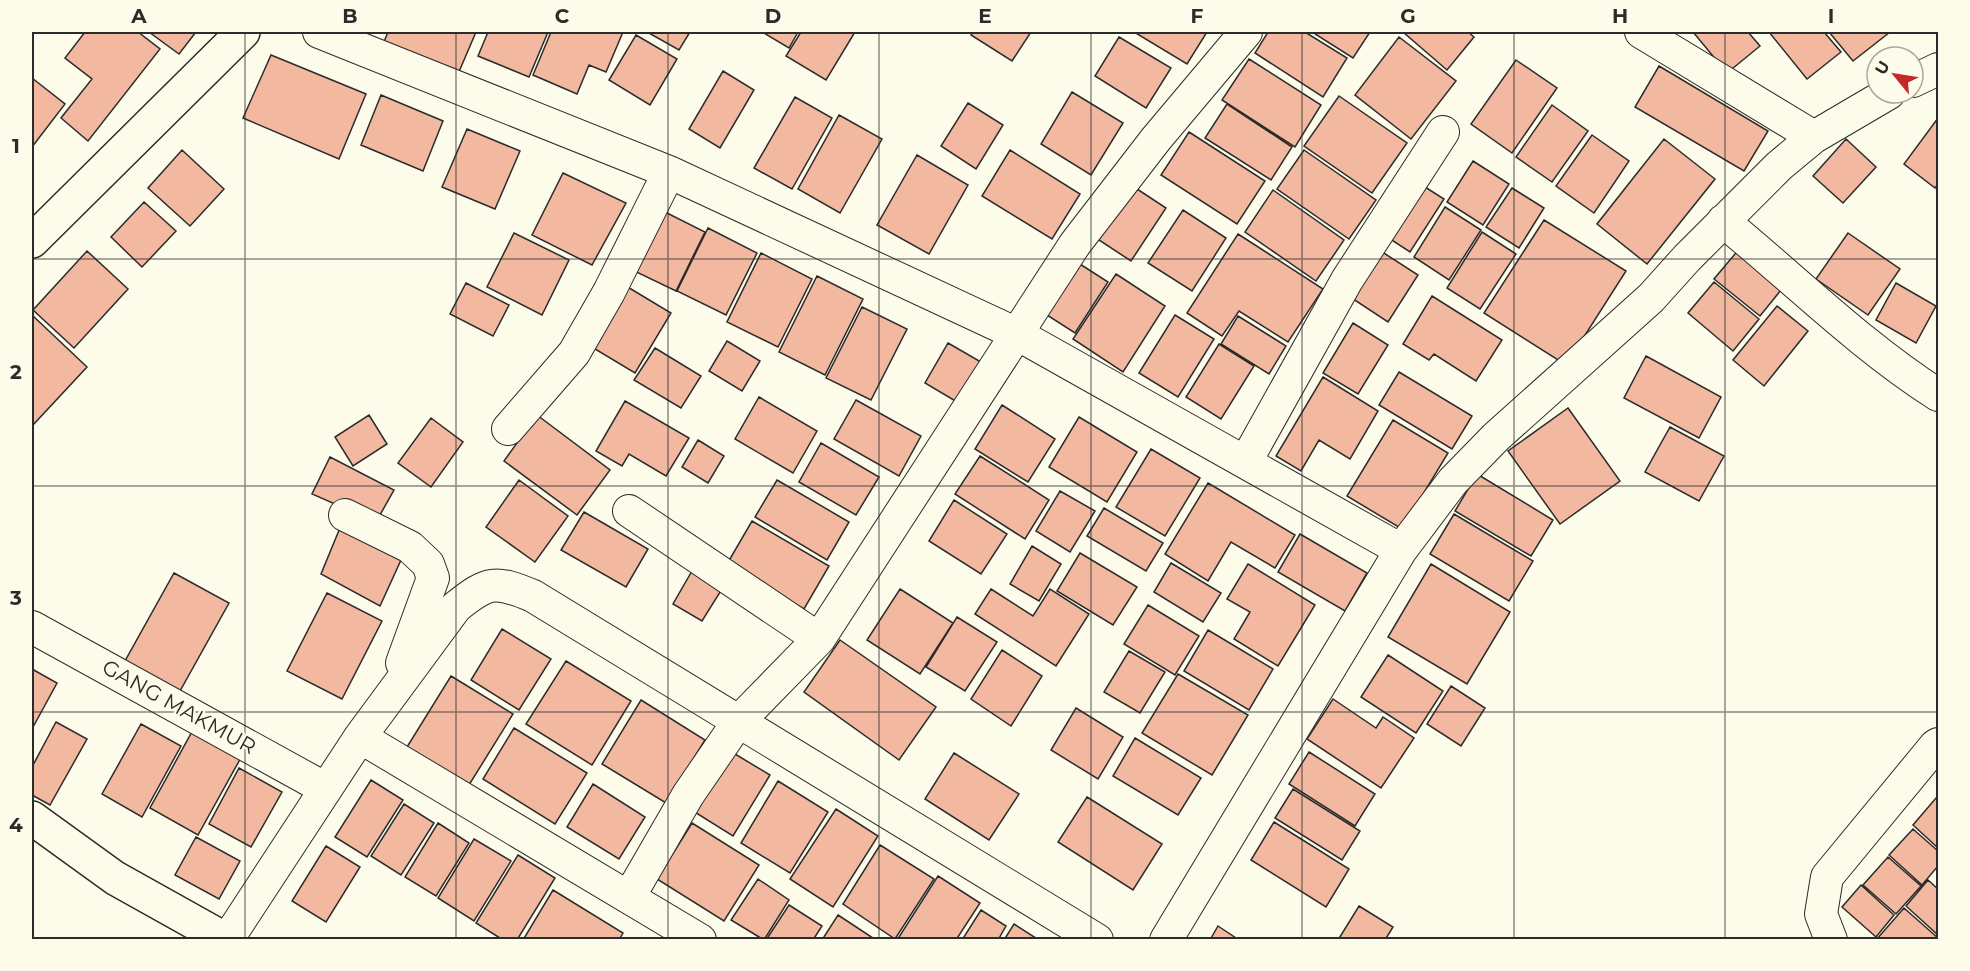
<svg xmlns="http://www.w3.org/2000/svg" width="1970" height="971" viewBox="0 0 1970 971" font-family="Montserrat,sans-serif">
<rect width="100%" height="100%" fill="#fdfbea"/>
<path fill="#f2b8a0" stroke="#2b2b2b" stroke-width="1.5" d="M85,32H138L160,49L88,141L61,118L92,79L65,58Z
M149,32H196L179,54Z
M388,32H476L455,81L381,49Z
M488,32H548L529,77L478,56Z
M551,32H623L606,72L589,65L577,94L533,75Z
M647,32H690L679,50Z
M762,32H798L789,48Z
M801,32H855L826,80L786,56Z
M973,32H1031L1012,61L971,35Z
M1134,32H1207L1187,64Z
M1268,32H1305L1347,58L1323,97L1255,53Z
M1312,32H1370L1353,58Z
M1403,32H1468L1474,37L1447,70Z
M1693,32H1748L1760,46L1727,73Z
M1769,32H1824L1841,52L1807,79Z
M1829,32H1890L1853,61Z
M636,35L677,59L650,105L609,80Z
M1119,37L1171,68L1146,108L1095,76Z
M1399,37L1456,81L1411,139L1355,95Z
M271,55L366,94L339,159L243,118Z
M1249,59L1321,105L1295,147L1222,100Z
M1516,60L1557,88L1512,153L1471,124Z
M1659,66L1768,131L1744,171L1635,107Z
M723,71L754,90L720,148L689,129Z
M32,78L65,104L32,147Z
M1072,92L1123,123L1091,175L1041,144Z
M381,95L443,121L423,171L361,145Z
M1339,96L1407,143L1372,193L1304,146Z
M795,97L832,118L792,189L754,168Z
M968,103L1003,125L976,169L941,146Z
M1227,104L1292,147L1271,180L1205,138Z
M1552,105L1588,131L1552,182L1516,157Z
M839,115L882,139L840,213L798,189Z
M1938,118V184L1935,188L1904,164Z
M467,129L520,151L495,209L442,187Z
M1189,132L1265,181L1237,224L1161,175Z
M1592,135L1629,161L1594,213L1556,186Z
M1664,139L1715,179L1647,264L1597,224Z
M1846,139L1876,167L1843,203L1813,176Z
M182,150L224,189L190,226L148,188Z
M1010,150L1080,194L1052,239L982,196Z
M1304,150L1376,200L1349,239L1277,189Z
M917,155L968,185L929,254L877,225Z
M1473,161L1509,184L1483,225L1447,202Z
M563,173L626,203L592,265L532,235Z
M1414,180L1444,199L1410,252L1381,233Z
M1131,185L1166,208L1131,261L1096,238Z
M1512,188L1544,208L1519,248L1486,227Z
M1273,190L1344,240L1316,281L1245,232Z
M144,202L176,231L142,267L111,237Z
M1445,207L1481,230L1449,280L1414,257Z
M657,208L705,232L676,291L628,268Z
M1183,210L1226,238L1192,291L1148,263Z
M1544,220L1626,271L1566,365L1484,313Z
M708,228L757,253L726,315L677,291Z
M1482,232L1516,254L1480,309L1447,288Z
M514,233L569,260L542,315L487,287Z
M1848,233L1900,269L1868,315L1816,279Z
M1238,234L1323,289L1288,342L1239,311L1222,336L1187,313Z
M1376,248L1418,275L1388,322L1347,295Z
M1740,248L1785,285L1760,316L1714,279Z
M87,251L128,289L74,348L33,310Z
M761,253L812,279L778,347L727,322Z
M1069,257L1108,282L1075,333L1036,308Z
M1116,274L1165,306L1123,372L1073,339Z
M817,276L863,299L825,375L779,352Z
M1714,282L1759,319L1733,351L1688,313Z
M466,283L509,305L493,336L450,314Z
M621,283L671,313L635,373L585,343Z
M1896,283L1936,306L1916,343L1876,320Z
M1432,296L1502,340L1476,381L1434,354L1429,360L1403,344Z
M1777,306L1808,331L1764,386L1733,360Z
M862,307L907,329L871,400L826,378Z
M32,315L87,367L32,426Z
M1175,315L1214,339L1178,397L1139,373Z
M1238,316L1286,346L1269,374L1221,344Z
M1353,323L1388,345L1358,394L1323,373Z
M727,341L760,361L742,391L709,371Z
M948,343L981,362L957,402L925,383Z
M1219,344L1254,366L1221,419L1186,397Z
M655,348L701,376L681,408L634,380Z
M1646,356L1721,397L1699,438L1624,398Z
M1399,372L1472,416L1452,449L1379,405Z
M1323,377L1378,411L1350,459L1319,440L1301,471L1276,456Z
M759,397L817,431L793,473L735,439Z
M856,400L921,436L899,476L834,439Z
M625,401L689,438L666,476L629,454L622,466L596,451Z
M1002,405L1055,439L1028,482L975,449Z
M1568,408L1620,481L1560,524L1508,451Z
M369,415L387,444L353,466L335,437Z
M537,415L610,470L577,515L504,461Z
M1079,417L1137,452L1107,502L1049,467Z
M431,418L463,442L431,487L398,463Z
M1393,420L1448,453L1402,529L1347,496Z
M1670,427L1724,456L1699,501L1645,472Z
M698,440L724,456L708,483L682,467Z
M821,443L879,477L856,515L799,482Z
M1151,449L1200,478L1165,536L1116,507Z
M980,456L1049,500L1025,539L955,494Z
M330,457L394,490L376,522L312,494Z
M1477,474L1553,520L1531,556L1455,511Z
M519,480L568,516L535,562L486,527Z
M777,480L849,522L827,560L755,517Z
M1208,483L1295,535L1275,568L1231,542L1208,581L1165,554Z
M1060,491L1095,511L1070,552L1036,531Z
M954,500L1007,534L981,574L929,541Z
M1104,508L1163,543L1146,571L1087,536Z
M584,512L648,549L626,587L561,550Z
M1454,514L1533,561L1509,601L1430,554Z
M752,521L829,566L804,609L727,564Z
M342,523L401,560L380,606L321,574Z
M1300,534L1367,573L1345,611L1278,572Z
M1032,546L1061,564L1039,601L1010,584Z
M1080,553L1137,587L1113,625L1057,591Z
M1171,563L1221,593L1203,622L1154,592Z
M1248,564L1315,605L1278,666L1234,639L1250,612L1227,599Z
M1431,564L1510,612L1467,684L1388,637Z
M692,571L722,589L702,621L673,604Z
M174,573L229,603L180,691L125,661Z
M900,589L953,623L920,674L867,640Z
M991,589L1033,616L1050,589L1089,614L1056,666L975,614Z
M327,593L382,621L342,699L287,671Z
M1148,605L1199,636L1175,675L1124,644Z
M957,617L997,642L965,691L926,667Z
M502,629L551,659L519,710L471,680Z
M1208,630L1273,669L1249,710L1184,671Z
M840,640L936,707L899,760L804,692Z
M1002,650L1042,676L1011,726L971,699Z
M1129,651L1165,672L1140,713L1104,692Z
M1388,655L1443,691L1416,733L1361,697Z
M566,661L631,701L592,765L526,724Z
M32,669L57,683L32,729Z
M1178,674L1248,715L1212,775L1142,733Z
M451,676L513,714L469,785L407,747Z
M1451,686L1485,708L1461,746L1427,724Z
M1333,699L1376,728L1383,717L1414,738L1381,788L1307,739Z
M641,700L705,740L666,803L602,764Z
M1076,708L1123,737L1098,779L1051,750Z
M199,719L248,745L198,835L150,808Z
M56,722L87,739L50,805L32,795V767Z
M141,724L181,746L142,817L102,794Z
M514,728L587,773L555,824L483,779Z
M1135,738L1201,778L1178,815L1113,776Z
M730,751L770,775L733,836L693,811Z
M1309,752L1375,794L1355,826L1289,784Z
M954,753L1019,794L989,840L925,799Z
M239,768L282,792L251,847L209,824Z
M371,780L403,800L367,857L335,837Z
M778,781L828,812L790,873L741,843Z
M593,784L645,817L619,859L567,827Z
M1293,789L1360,831L1342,860L1275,818Z
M1087,797L1162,844L1133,890L1058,842Z
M1936,798L1938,800V848L1913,825Z
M404,804L434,823L401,875L371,856Z
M836,809L878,836L833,907L790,879Z
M1274,822L1349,869L1326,907L1251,860Z
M438,823L469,843L436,896L405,877Z
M692,823L759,865L724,921L657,879Z
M1913,829L1938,851V866L1922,885L1889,855Z
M196,837L240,861L219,899L175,875Z
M474,839L511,861L474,921L438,898Z
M880,845L934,879L895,939L843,904Z
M326,846L360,867L326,922L292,901Z
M518,855L555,878L517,940H503L476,923Z
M1888,857L1921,886L1896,914L1863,885Z
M938,876L980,903L956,940H903L899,937Z
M758,879L789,900L764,940L731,920Z
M1928,880L1938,889V935L1906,906Z
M1861,885L1894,915L1876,937L1842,907Z
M553,890L623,933L619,940H523Z
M789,905L822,926L813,940H766Z
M1359,906L1393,927L1385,940H1338Z
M1904,908L1938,938V940H1876Z
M981,910L1006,926L998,940H962Z
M838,915L876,940H822Z
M1014,924L1039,940H1004Z
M1218,926L1239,940H1210Z"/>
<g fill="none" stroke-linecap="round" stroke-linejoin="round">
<defs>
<path id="street" d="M319,32L669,172L1017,334L1401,550
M1641,32L1814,137
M1913,81L1938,69
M1723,221C1794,279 1860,345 1938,395
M508,429L574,353L609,292L669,172
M1246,461L1347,280L1443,132
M629,511L819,639
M345,515L410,547L428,564L433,578L402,663
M32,627L326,789
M360,737L700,940
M629,897L688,795L738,722L819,639L1075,244L1156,139L1246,32
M227,940L360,737L456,607C488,581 495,580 533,596L1097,940
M1166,940L1401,550L1453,481L1496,437L1651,298L1687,258L1779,166L1814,137L1889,93
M1831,940L1821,914L1827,877L1935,746L1938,744"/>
<path id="secondary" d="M32,241L243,32
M32,818L115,878L226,940"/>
</defs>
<use href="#street" stroke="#2b2b2b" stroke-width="34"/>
<use href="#secondary" stroke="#2b2b2b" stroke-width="36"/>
<use href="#street" stroke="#fdfbea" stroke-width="32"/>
<use href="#secondary" stroke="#fdfbea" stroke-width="33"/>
</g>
<path fill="none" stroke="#2b2b2b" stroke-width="1.5" stroke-opacity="0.55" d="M245,32V940M456,32V940M668,32V940M879,32V940M1091,32V940M1302,32V940M1514,32V940M1725,32V940M32,259H1938M32,486H1938M32,712H1938"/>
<g text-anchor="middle" stroke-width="4.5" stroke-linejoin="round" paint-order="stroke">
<g font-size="21" fill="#2b2b2b" stroke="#fdfbea">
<text transform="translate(179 707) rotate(29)" y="7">GANG MAKMUR</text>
</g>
</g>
<rect width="1970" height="971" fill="none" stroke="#fdfbea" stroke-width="66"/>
<g transform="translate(1895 75) rotate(300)"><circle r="28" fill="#fdfbea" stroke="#a9a89e" stroke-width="1.5"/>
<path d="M0-4.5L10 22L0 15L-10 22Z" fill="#c62828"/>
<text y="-9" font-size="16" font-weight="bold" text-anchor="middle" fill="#2b2b2b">U</text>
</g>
<rect x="33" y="33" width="1904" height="905" fill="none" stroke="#2b2b2b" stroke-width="2"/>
<g font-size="20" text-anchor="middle" font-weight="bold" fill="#2b2b2b">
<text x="139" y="23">A</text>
<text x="350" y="23">B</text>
<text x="562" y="23">C</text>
<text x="773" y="23">D</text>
<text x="985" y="23">E</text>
<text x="1197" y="23">F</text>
<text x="1408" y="23">G</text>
<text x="1620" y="23">H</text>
<text x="1831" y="23">I</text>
<text x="16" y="153">1</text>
<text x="16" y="379">2</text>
<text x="16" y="605">3</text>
<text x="16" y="832">4</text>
</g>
</svg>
